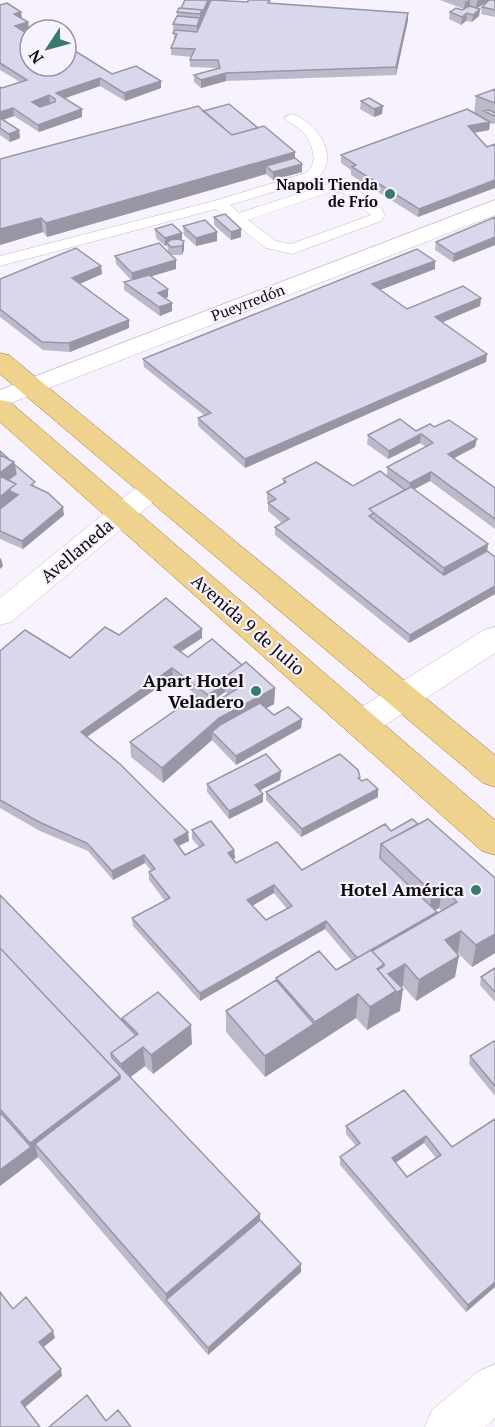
<svg xmlns="http://www.w3.org/2000/svg" width="495" height="1427" viewBox="0 0 495 1427" font-family="'PT Serif',serif">
<rect width="100%" height="100%" fill="#f8f2fe"/>
<g fill="none" stroke-linecap="round" stroke-linejoin="round">
<defs>
<path id="lane" d="M291,114C317,120 342,159 316,179L230,205L239,213L331,183L352,186L381,208L385,215L381,221L292,254L266,248L216,209L0,266V256L214,201L306,173C319,164 313,145 304,133C299,127 290,124 284,118ZM332,191L343,193L371,215L291,244L276,241L248,220Z"/>
<path id="street" d="M495,200V215L0,407V390Z
M153,479L163,482L167,488L163,494L11,622L0,625V598L143,482Z
M495,627V653L373,733L361,736L349,733L344,724L349,715L484,630Z
M495,1364V1418L485,1427H425L432,1410L479,1371Z"/>
<path id="primary" d="M0,353L9,355L495,755V787L483,783L0,374Z
M0,400L10,402L495,820V855L482,851L0,422Z"/>
</defs>
<use href="#lane" stroke="#c1b7c9" stroke-width="1"/>
<use href="#street" stroke="#c1b7c9" stroke-width="1"/>
<use href="#primary" stroke="#987830" stroke-width="1"/>
<use href="#lane" fill="#fff" fill-rule="evenodd"/>
<use href="#street" fill="#fff" fill-rule="evenodd"/>
<use href="#primary" fill="#eed28e" fill-rule="evenodd"/>
</g>
<path fill="#bbb9ca" fill-rule="evenodd" d="M248,0H271L270,4L408,20L396,75L226,81L201,88L194,82V75L218,68L190,67V60L192,57L171,55V48L174,41L173,24L177,16V12L248,2Z
M440,0H495V17L481,14L482,7L488,1L477,8L480,9L479,16L472,22L466,21L461,25L449,19L450,12L462,10L464,9Z
M0,5L21,12L22,19L28,22L29,29L23,31L30,66L112,74L161,88L125,101L100,86L65,98L82,117L39,132L14,116L3,120L19,130L20,138L10,142L0,135V87L2,88L20,82L0,70Z
M495,89V123L493,124L490,123L489,130L474,133L418,217L351,175V170L341,163V155L474,114L476,96Z
M361,101L382,114L374,117L360,109Z
M203,111L258,128L295,152V158L302,164V172L273,180L266,174L47,237L43,232L0,245Z
M214,217L241,229V237L231,240L214,225Z
M495,217V245L453,262L435,250L436,242Z
M183,226L217,232V241L196,246L184,235Z
M155,229L182,233V240L184,241V250L182,255H171L168,251L167,245L165,246L156,238Z
M115,256L176,260V269L151,276L168,297L165,298L172,311L160,316L124,290V282L131,280L116,264Z
M101,266L102,274L79,284L129,328L70,352L43,350L0,317V279Z
M435,269L380,290L407,309L481,298L480,306L442,322L487,354L486,362L245,468L198,426V418L204,415L144,367L143,359Z
M434,427L475,447L454,458L495,488V529L430,481L414,489L488,544L487,551L495,557V594L409,643L275,535V527L282,523L268,511V503L269,502L267,501V492L283,484V479L353,486L387,476V467L426,447L420,443L388,459L367,444L368,435L416,431Z
M0,451L10,460L14,462V464L36,487L64,515L23,549L0,539Z
M119,635L202,638L180,652L188,657L242,665L275,688L274,704L266,708L274,715L302,719L301,728L236,765L212,740L163,783L131,757L130,742L207,707L228,694L225,692L208,704L173,677L87,737L189,841L178,846L185,855L199,847L192,839V830L234,850L235,858L233,859L236,863L302,870L391,831L418,824L495,878V953L472,967L458,953H457L455,977L416,1001L403,986L400,987V1011L367,1030L356,1018L265,1077L226,1032V1011L276,980V978L336,970L352,961L325,929L200,1001L133,926L132,918L165,901L149,880V872L151,871L145,863L113,880L88,851L40,831L0,808V651L70,658ZM274,893L287,909L266,920L252,906ZM439,908L442,911L437,914L435,910Z
M281,771L280,780L260,790L263,794V802L229,819L207,792V784Z
M360,779L378,797L301,837L266,800V792Z
M0,895L122,1021V1018L192,1044L153,1074L145,1066L130,1077L301,1264V1272L208,1355L38,1157L0,1186Z
M495,968V1002L480,985L481,977Z
M495,1043V1096L469,1064L470,1056Z
M404,1090L452,1147L495,1119V1287L466,1312L340,1165V1157L356,1146L346,1134V1126ZM424,1143L436,1158L407,1177L395,1162Z"/>
<path fill="#9896a4" d="M208,0H211L197,39V26L200,18V14Z
M469,0H470V7L464,9L465,2Z
M479,0H490L476,9L477,1Z
M480,9L479,16L472,22L473,15Z
M21,12L22,19L14,14Z
M408,13V20L396,75V67Z
M467,13L466,21L461,25L462,17Z
M28,22L29,29L16,34L15,26Z
M226,73V81L201,88V80Z
M100,78V86L57,101L56,93Z
M161,81V88L125,101L124,93Z
M49,95L50,103L32,109V102Z
M383,106L382,114L374,117V109Z
M13,108L14,116L0,121V112Z
M82,109V117L39,132L38,125Z
M490,122L489,130L467,134L468,126Z
M19,130L20,138L10,142L9,134Z
M295,152V166H266V174L47,237L46,223Z
M302,164V172L273,180V172Z
M495,180V188L418,217L419,209Z
M41,218L43,232L0,245V229Z
M241,229V237L231,240V232Z
M217,232V241L196,246V238Z
M182,233V241L167,243V245L165,246V238Z
M495,237V245L453,262L454,254Z
M184,241V250L182,255V246Z
M176,260V269L132,282V273Z
M435,261V269L372,293V284Z
M101,266L102,274L73,287L72,278Z
M168,289V297L158,301V293Z
M481,298L480,306L434,326L435,317Z
M172,303V311L160,316L159,307Z
M129,320V328L70,352L69,343Z
M487,354L486,362L245,468V459Z
M421,434L420,443L388,459L389,451Z
M477,439L475,447L447,462L448,454Z
M14,462L17,482L0,486V473Z
M431,472L430,481L409,492L410,483Z
M16,484L19,504L0,519V497Z
M63,507L64,515L23,549L22,541Z
M488,544L486,559L442,584L444,568Z
M1,558L3,566L0,569V559Z
M495,586V594L409,643L410,635Z
M202,629V638L174,656V647Z
M172,668L173,677L82,740L81,732Z
M225,684V692L208,704V695Z
M275,688L274,704L220,734L212,732V740L163,783L162,768L219,718Z
M302,719L301,728L236,765V756Z
M281,771L280,780L255,793V785Z
M378,789V797L301,837L302,829Z
M263,794V802L229,819V811Z
M188,832L189,841L174,848V840Z
M234,850L235,858L228,862V853Z
M144,855L145,863L113,880L112,871Z
M274,885V893L247,909V900Z
M443,886L439,908L429,914L432,892Z
M437,912L436,920L357,958Z
M326,921L325,929L200,1001V993Z
M461,931L458,953L442,961L445,940Z
M495,934V953L472,967L476,945Z
M459,956L455,977L416,1001L419,980Z
M405,964L403,986L394,991L388,974Z
M403,989L400,1011L393,1014L396,993Z
M396,991L393,1014L367,1030L370,1007Z
M358,994L356,1018L265,1077V1056L314,1024L315,1022Z
M191,1025L192,1044L153,1074L151,1055Z
M143,1047L145,1066L123,1083L121,1064Z
M120,1075L122,1093L35,1144L38,1157L0,1186V1170L31,1147L30,1143Z
M426,1136L424,1143L391,1166L392,1158Z
M260,1214V1227L166,1300V1294Z
M301,1264V1272L208,1355V1348Z
M495,1282V1287L466,1312L468,1305Z
M53,1331L55,1338L41,1349L39,1342Z
M61,1369L62,1376L23,1409L21,1402Z"/>
<path fill="#d9d7eb" stroke="#9896a4" stroke-width="1.5" fill-rule="evenodd" d="M185,0H208L202,14V10L181,8Z
M211,0L248,2V0H269L268,3L408,13L396,67L226,73L201,80L194,75L220,68L218,60H190L195,49L171,48L177,34L173,33L175,30L197,32Z
M489,0H495V10L482,7Z
M7,3L21,12L14,14L28,22L15,26L30,35V66H66V47L67,46L112,74L136,66L161,81L124,93L100,78L56,93L82,109L38,125L13,108L0,112V87L2,88L27,80L0,63V5ZM49,95L55,99V102L40,107L32,102Z
M469,6L480,9L473,15L467,13L462,17L450,12L456,8L462,10Z
M179,8L202,10L200,14L177,12Z
M177,16L200,18L197,26L173,24Z
M495,89V103L476,96Z
M369,98L383,106L374,109L361,101Z
M229,104L258,128L232,135L203,111Z
M198,106L232,135L264,126L295,152L46,223L41,218L0,229V159Z
M467,109L490,122L468,126L487,147L495,144V180L419,209L352,167L356,165L341,155Z
M489,110L495,113V116H494L484,111Z
M0,118L19,130L9,134L0,128Z
M295,158L302,164L273,172L266,166Z
M225,214L241,229L231,232L214,217Z
M495,217V237L454,254L436,242Z
M205,220L217,232L196,238L183,226Z
M172,224L182,233L165,238L155,229Z
M178,239L184,241L182,246L171,247L167,243L170,240Z
M159,243L176,260L132,273L115,256Z
M76,248L101,266L72,278L129,320L69,343L42,342L0,309V279Z
M417,249L435,261L372,284L407,309L463,286L481,298L435,317L487,354L245,459L198,418L211,413L143,359Z
M149,275L168,289L158,293L172,303L159,307L124,282Z
M400,419L416,431L430,424L434,427L449,420L477,439L448,454L495,488V519L431,472L410,483L387,467L433,443L421,434L389,451L368,435Z
M0,451L10,460L0,455Z
M0,455L14,462L0,473Z
M316,462L353,486L380,471L405,490L369,509L374,513L369,516L444,575L487,551L495,557V586L410,635L275,527L289,519L268,503L276,499L267,492L286,482L283,479Z
M14,464L35,482L31,485L48,493L63,507L22,541L0,531V509L18,495L8,490L16,484L8,480L16,474Z
M0,476L16,484L0,497Z
M411,487L488,544L444,568L369,509Z
M166,598L202,629L174,647L188,657L212,639L242,665L225,677V684L208,695L172,668L81,732L120,764L188,832L174,840L185,855L204,845L192,830L211,821L234,850L228,853L236,863L277,842L302,870L385,824L391,831L412,819L418,824L381,844L380,858L437,912L357,958L326,921L200,993L132,918L170,898L149,872L155,869L144,855L112,871L87,843L39,822L0,800V651L25,630L70,658L105,627L119,635ZM274,885L292,906L266,920L247,900Z
M246,662L275,688L219,718L162,768L130,742L196,696L207,707L237,689L225,677Z
M260,703L274,715L288,707L302,719L236,756L212,732L220,725Z
M266,754L281,771L255,785L263,794L229,811L207,784Z
M340,754L358,770L360,777L358,778L362,781L367,779L378,789L302,829L266,792Z
M428,819L495,878V934L476,945L461,931L445,940L459,956L419,980L405,964L388,974L403,989L396,993V991L378,970L384,966V964L372,951L457,902L443,886L432,892L381,844Z
M0,895L136,1035L111,1053L112,1058L260,1214L166,1294L35,1144L120,1079V1075L0,948Z
M0,948L120,1075L30,1143L0,1109Z
M371,950L384,964L377,969L396,991L370,1007L358,994L315,1022L276,978L319,951L336,970Z
M495,968V992L481,977Z
M276,980L314,1024L265,1056L226,1011Z
M158,992L191,1025L151,1055L143,1047L121,1064L111,1053L138,1034L122,1018Z
M494,1041L495,1043V1086L470,1056Z
M404,1090L452,1147L495,1119V1282L468,1305L340,1157L360,1143L346,1126ZM426,1136L441,1155L407,1177L392,1158Z
M0,1112L31,1147L0,1170Z
M260,1220L301,1264L208,1348L166,1300Z
M0,1292L13,1309L26,1297L53,1331L39,1342L61,1369L21,1402L40,1427H0Z
M87,1395L106,1421L118,1410L131,1427H49Z"/>
<g fill="#387b6c" stroke="#f8f2fe" stroke-width="2">
<circle cx="390" cy="194" r="6"/>
<circle cx="256" cy="691" r="6"/>
<circle cx="476" cy="890" r="6"/>
</g>
<g text-anchor="middle" stroke-width="4.5" stroke-linejoin="round" paint-order="stroke">
<g font-size="15" font-weight="bold" fill="#0d0a10" stroke="#f8f2fe" text-anchor="end">
<text x="378" y="190">Napoli Tienda<tspan x="378" dy="17">de Frío</tspan></text>
</g>
<g font-size="15" fill="#0d0a10" stroke="#f8f2fe">
<text transform="translate(248 303) rotate(-21)" y="5">Pueyrredón</text>
</g>
<g font-size="18" fill="#0d0a10" stroke="#f8f2fe">
<text transform="translate(77 551) rotate(-40)" y="6">Avellaneda</text>
<text transform="translate(248 625) rotate(41)" y="6">Avenida 9 de Julio</text>
</g>
<g font-size="18" font-weight="bold" fill="#0d0a10" stroke="#f8f2fe" text-anchor="end">
<text x="244" y="687">Apart Hotel<tspan x="244" dy="21">Veladero</tspan></text>
<text x="464" y="896">Hotel América</text>
</g>
</g>
<g transform="translate(48 48) rotate(234)"><circle r="28" fill="#f8f2fe" stroke="#9a959f" stroke-width="1.5"/>
<path d="M0-4.5L10 22L0 15L-10 22Z" fill="#387b6c"/>
<text y="-9" font-size="16" font-weight="bold" text-anchor="middle" fill="#0d0a10">N</text>
</g>
</svg>
